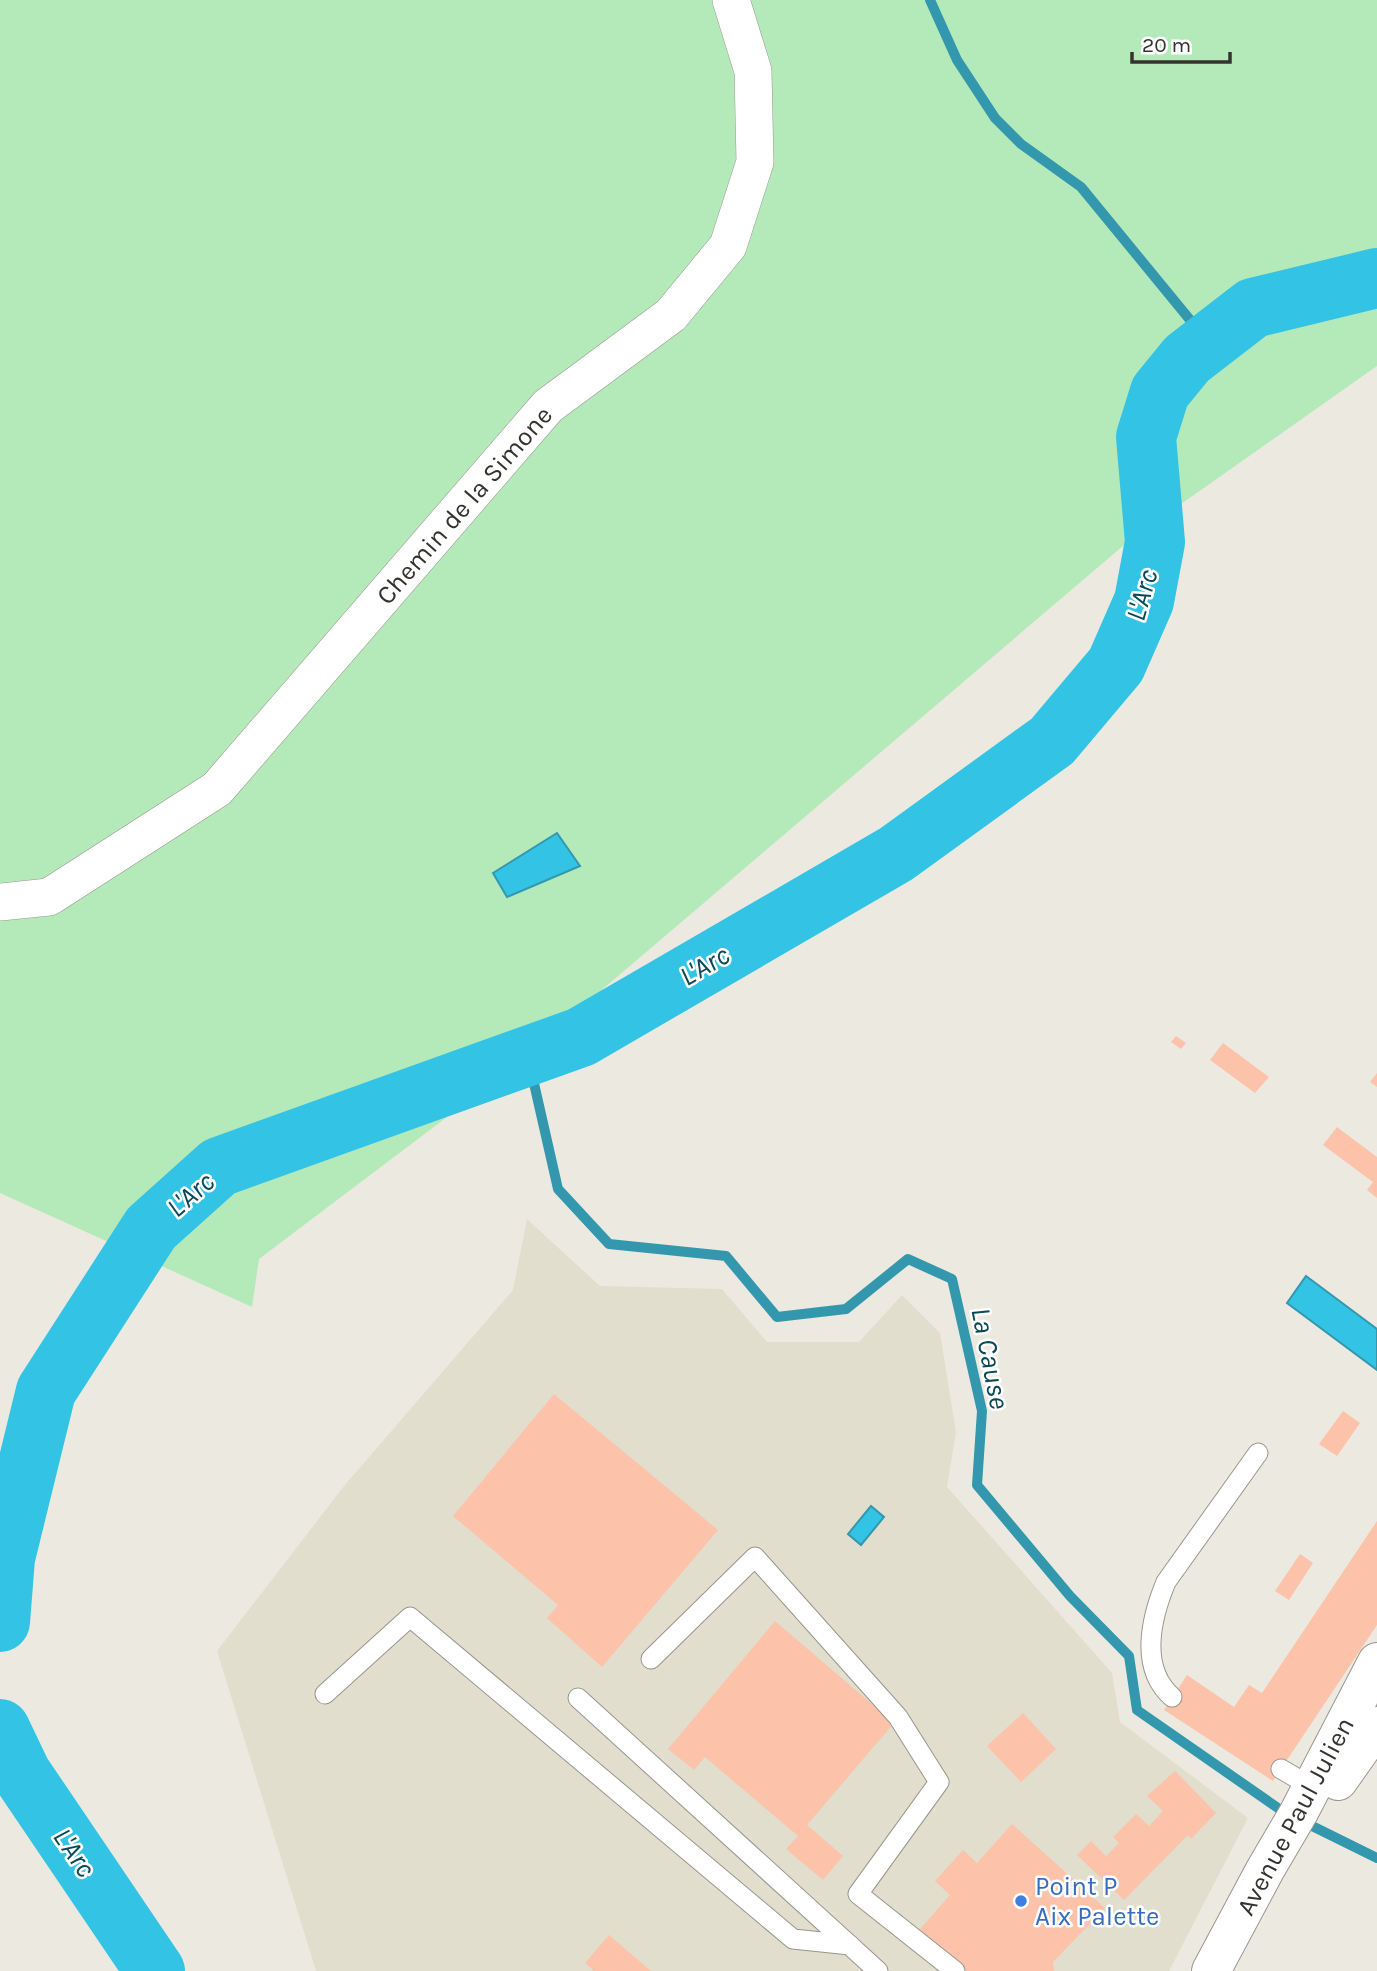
<svg xmlns="http://www.w3.org/2000/svg" width="1377" height="1971" viewBox="0 0 1377 1971" font-family="Karla,sans-serif">
<rect width="100%" height="100%" fill="#eceae0"/>
<path fill="#e1decd" d="M527,1219L600,1286L722,1289L767,1342H859L902,1295L940,1333L956,1432L947,1487L1112,1673L1120,1722L1248,1818L1169,1971H316L217,1651L344,1486L513,1290Z"/>
<path fill="#b4eaba" d="M0,0H1377V366L1130,540L496,1080L259,1259L252,1307L0,1193Z"/>
<path fill="#33c3e5" stroke="#3398ae" stroke-width="2" d="M557,833L580,866L507,897L493,873Z
M1306,1276L1377,1329V1370L1287,1303Z
M871,1506L884,1517L861,1545L848,1534Z"/>
<g fill="none" stroke-linecap="round" stroke-linejoin="round">
<path stroke="#3398ae" stroke-width="10" d="M930,0L957,60L995,118L1021,144L1081,187L1209,343
M528,1057L558,1189L609,1244L726,1256L777,1317L846,1309L908,1259L952,1279L982,1411L977,1485L1070,1596L1129,1656L1137,1710L1288,1815
M1302,1821L1377,1858"/>
<path stroke="#33c3e5" stroke-width="60" d="M0,1622L5,1558L46,1391L151,1228L219,1167L581,1037L896,854L1052,741L1116,665L1144,601L1155,542L1146,437L1160,392L1187,359L1253,308L1377,278
M0,1729L21,1773L155,1971"/>
</g>
<path fill="#fcc2aa" d="M1176,1036L1186,1043L1181,1049L1171,1042Z
M1223,1043L1269,1077L1255,1093L1210,1060Z
M1377,1073V1087L1370,1082Z
M1337,1127L1377,1157V1198L1367,1190L1373,1182L1323,1145Z
M554,1394L718,1530L602,1667L547,1618L558,1605L453,1516Z
M1343,1411L1360,1423L1337,1456L1319,1444Z
M1377,1521V1625L1273,1781L1164,1710L1187,1675L1234,1707L1249,1685L1262,1693Z
M1300,1554L1313,1563L1289,1600L1275,1591Z
M775,1621L894,1723L807,1825L843,1856L823,1880L786,1849L798,1836L705,1757L694,1770L668,1749Z
M1023,1713L1056,1749L1021,1782L987,1746Z
M1175,1771L1216,1813L1191,1839L1188,1835L1124,1900L1077,1855L1091,1841L1106,1856L1119,1843L1113,1837L1136,1814L1149,1826L1163,1811L1147,1796Z
M1012,1824L1105,1908L1053,1962L1054,1971H962L914,1936L950,1895L935,1881L963,1850L977,1863Z
M609,1935L651,1971H594L585,1963Z"/>
<g fill="none" stroke-linecap="round" stroke-linejoin="round">
<defs>
<path id="service" d="M651,1659L755,1557L898,1717L939,1782L858,1894L955,1971
M325,1694L410,1617L793,1939L850,1945
M1172,1697C1139,1668 1151,1618 1166,1582L1258,1453
M578,1698L878,1971
M1281,1769L1317,1790"/>
<path id="minor" d="M0,902L49,897L217,789L548,406L671,315L728,246L755,162L753,71L731,0"/>
<path id="primary" d="M1338,1781L1377,1726
M1211,1971L1265,1870L1299,1812L1377,1662"/>
</defs>
<use href="#service" stroke="#98968d" stroke-width="21"/>
<use href="#minor" stroke="#98968d" stroke-width="38"/>
<use href="#primary" stroke="#98968d" stroke-width="40"/>
<use href="#service" stroke="#fff" stroke-width="19"/>
<use href="#minor" stroke="#fff" stroke-width="37"/>
<use href="#primary" stroke="#fff" stroke-width="38"/>
</g>
<circle fill="#3f7fe0" stroke="#fff" stroke-width="2.5" cx="1021" cy="1901" r="7"/>
<g text-anchor="middle" stroke-width="5" stroke-linejoin="round" paint-order="stroke">
<g font-size="26" fill="#34332f" stroke="#fff">
<text transform="translate(464 505) rotate(-49)" y="9">Chemin de la Simone</text>
<text transform="translate(1295 1816) rotate(-62)" y="9">Avenue Paul Julien</text>
</g>
<g font-size="26" fill="#366cbe" stroke="#fff" text-anchor="start">
<text x="1035" y="1895">Point P<tspan x="1035" dy="30">Aix Palette</tspan></text>
</g>
<g font-size="28" font-style="italic" fill="#0b4856" stroke="#fff">
<text transform="translate(1141 595) rotate(-74)" y="10">L'Arc</text>
<text transform="translate(704 965) rotate(-30)" y="10">L'Arc</text>
<text transform="translate(190 1194) rotate(-41)" y="10">L'Arc</text>
<text transform="translate(991 1358) rotate(79)" y="10">La Cause</text>
<text transform="translate(75 1852) rotate(56)" y="10">L'Arc</text>
</g>
</g>
<path d="M1132 52v10h98v-10" fill="none" stroke="#34332f" stroke-width="3.5"/>
<text x="1142" y="52" font-size="21" fill="#34332f" stroke="#ffffff" stroke-width="5" paint-order="stroke">20 m</text>
</svg>
